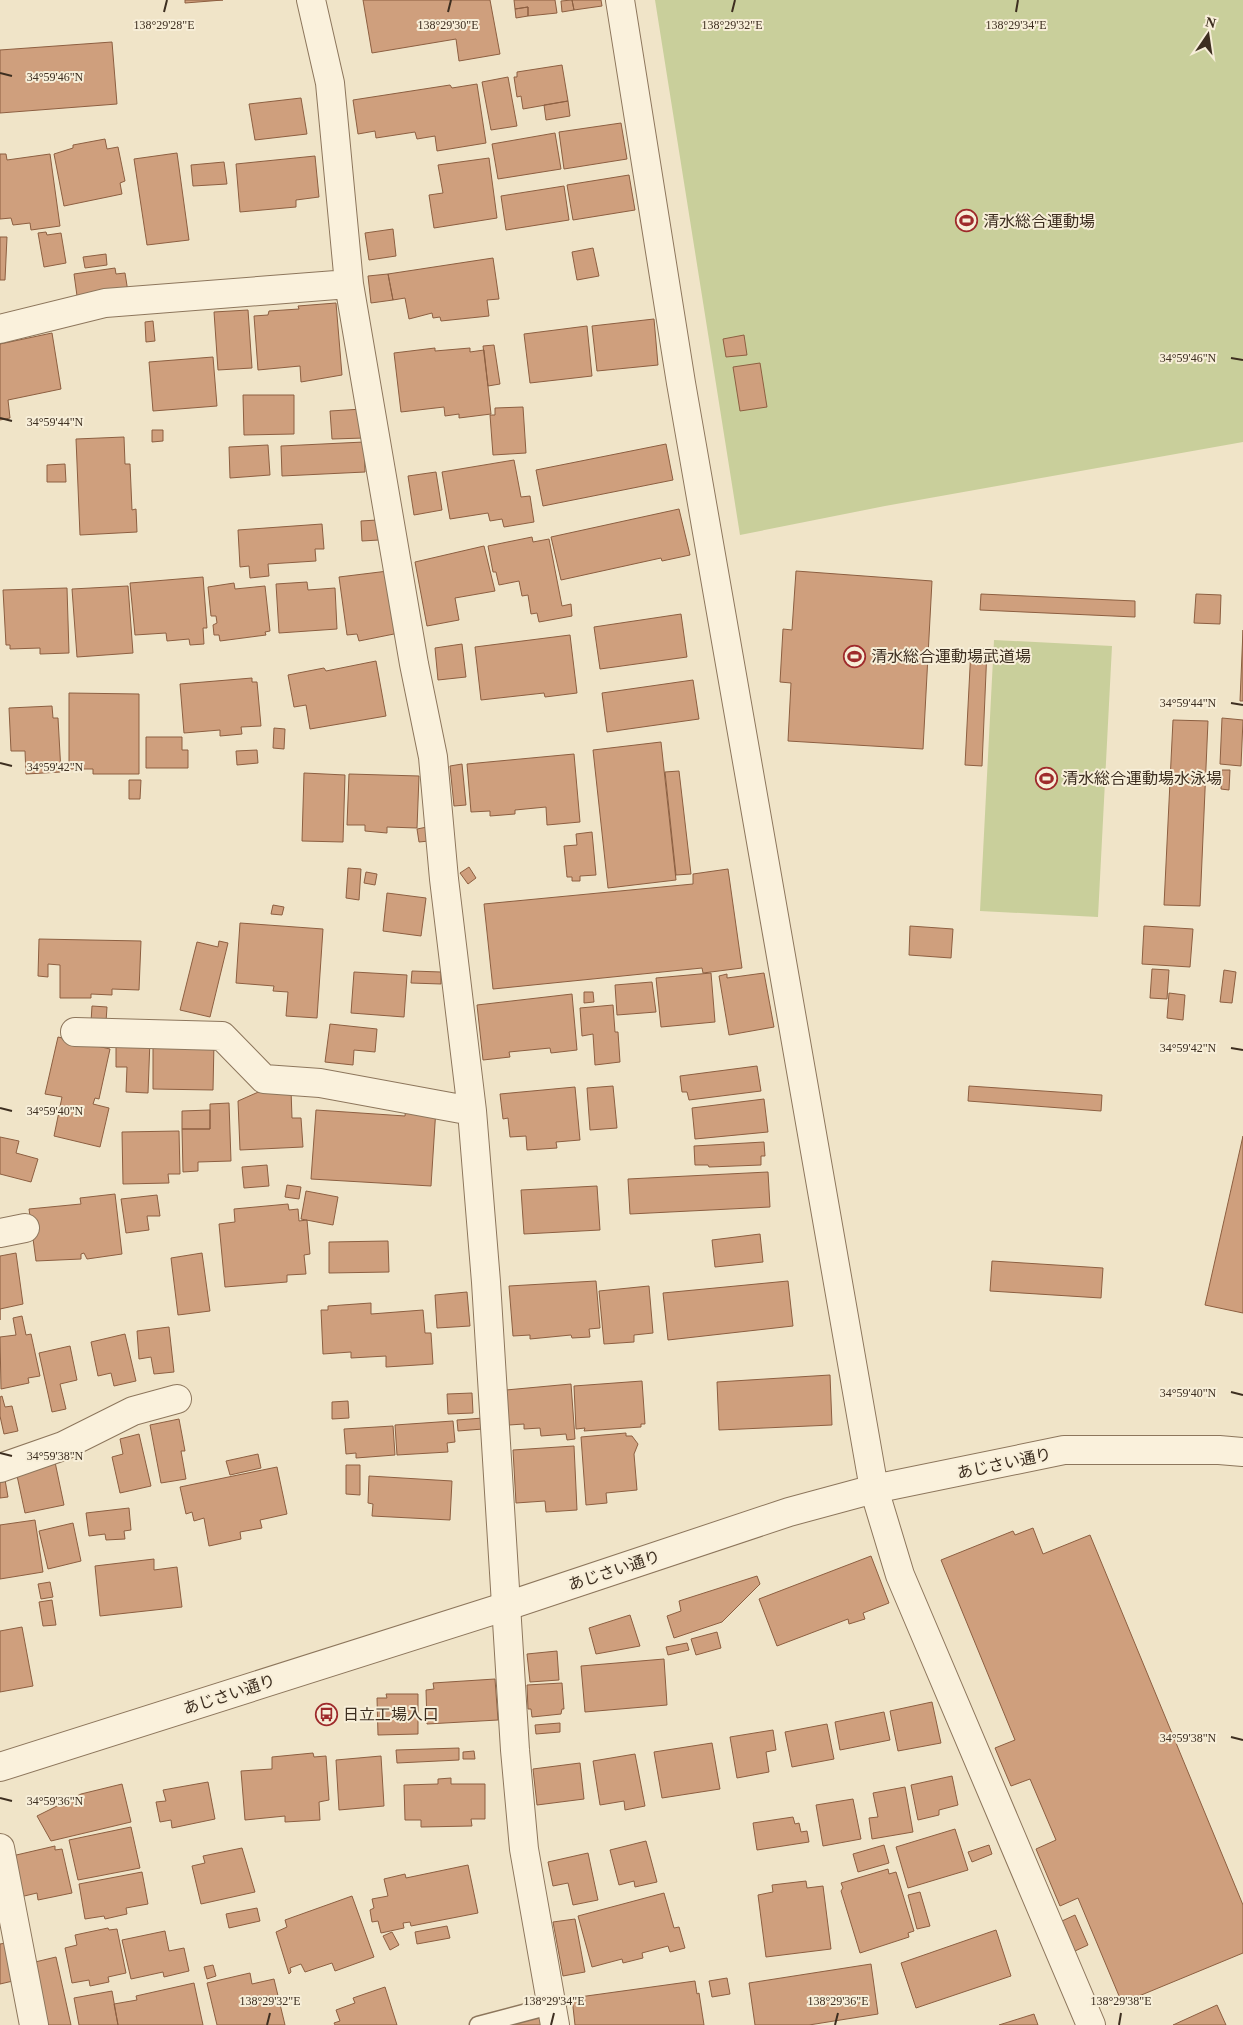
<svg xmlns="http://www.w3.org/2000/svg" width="1243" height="2025" viewBox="0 0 1243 2025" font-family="'Times New Roman','Noto Sans JP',serif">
<rect width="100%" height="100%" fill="#f0e4c8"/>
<path fill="#c9cf9b" d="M655,0H1243V442L885,506L740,535Z
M994,640L1112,646L1098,917L980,911Z"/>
<path fill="#cf9f7d" stroke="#8d5f41" d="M185,0H223L185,3Z
M363,0H490L500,54L459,61L456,39L372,53Z
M514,0H555L557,13L528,16V7L515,9Z
M572,0L574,10L562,12L561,1Z
M572,0H601L602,6L574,10Z
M528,7V16L516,18L515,9Z
M112,42L117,104L0,113V50Z
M562,65L568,101L523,109L521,96L517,97L514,77H517V72Z
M508,77L517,126L491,130L482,82Z
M477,84L486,143L437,151L435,136L417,139L415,132L376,138L375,131L358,134L353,100L450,85L452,88Z
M301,98L307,134L255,140L249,104Z
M568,101L570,116L546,120L544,105Z
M621,123L627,159L564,169L559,132Z
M555,133L561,169L498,179L492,144Z
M105,139L107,149L118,147L125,181L120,183L122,194L64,206L54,154L73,148V145Z
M177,153L189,240L147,245L134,159Z
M0,154H6L7,160L50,154L60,226L31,230L30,223L13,225L11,218L0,219Z
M315,156L319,197L296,200V207L240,212L236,164Z
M489,158L497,218L434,228L429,195L443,193L438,165Z
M224,162L227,184L193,186L191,165Z
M629,175L635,210L573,220L567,185Z
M564,186L569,220L506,230L501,196Z
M393,229L396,256L369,260L365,233Z
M46,232L47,235L61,233L66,263L44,267L38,233Z
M0,237H7L5,280H0Z
M593,248L599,276L577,280L572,252Z
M106,254L107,265L85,268L83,257Z
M493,258L499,299L487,300L489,316L441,321L440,317L433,318L432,313L409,319L405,298L393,300L388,274Z
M115,268L116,274L125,273L128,292L78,303L74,274Z
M388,274L393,300L371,303L368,276Z
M336,303L342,375L301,382L300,366L258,370L254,316L268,315L269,311L299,309L298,306Z
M248,310L252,368L218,370L214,312Z
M654,319L658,365L597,371L592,326Z
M153,321L155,341L146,342L145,322Z
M587,326L592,376L530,383L524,334Z
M52,333L61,389L8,400L10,418L0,420V344Z
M744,335L747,355L726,357L723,339Z
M494,345L500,384L488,386L483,346Z
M435,348V351L470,348V352L484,350L491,414L459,418V414L445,416L444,407L401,412L394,353Z
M213,357L217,406L153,411L149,362Z
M760,363L767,407L740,411L733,367Z
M243,395H294V434L244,435Z
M523,407L526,453L493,455L490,415H495V408Z
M363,409L364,438L332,439L330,411Z
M152,430H163V441L152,442Z
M124,437L125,464H130L132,510L136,509L137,532L80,535L76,439Z
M364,442L365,472L282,476L281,446Z
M666,444L673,480L543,506L536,470Z
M268,445L270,475L230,478L229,447Z
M514,460L521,497L530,496L534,522L504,527L502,519L490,521L488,513L450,519L442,472Z
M65,464L66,482H47V465Z
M436,472L442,510L414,515L408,476Z
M679,509L690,555L662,561L661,558L561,580L551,537Z
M377,520L379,540L362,541L361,521Z
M322,524L324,549H315L316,561L268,564L269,576L250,578L249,566L240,567L238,530Z
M532,537L533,542L549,539L562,606L571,604L572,616L539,622L537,613L531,614L528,595L522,596L519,581L499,585L496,572H493L488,546Z
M484,546L495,591L455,598L459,620L427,626L415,562Z
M388,571L399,633L359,641L357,634L347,635L339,577Z
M796,571L932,581L923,749L788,741L791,683L780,682L783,629L792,630Z
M203,577L207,628H203L204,644L190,645L189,639L167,641L166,633L135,635L130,583Z
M307,582L308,590L335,588L337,629L279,633L276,584Z
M234,583L235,589L265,586L270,631L265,632L266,635L220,641L219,635H214L213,625L217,623L216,616H211L208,587Z
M128,586L133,653L77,657L72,589Z
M67,588L69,653L40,654V648L10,649V645H6L3,590Z
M981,594L1135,601V617L980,610Z
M1196,594L1221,595L1220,624L1194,623Z
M681,614L687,657L600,669L594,627Z
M1243,630V701H1240Z
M570,635L577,693L545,697L544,693L481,700L475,647Z
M462,644L466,677L438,680L435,648Z
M971,648L987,649L982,766L965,765Z
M376,661L386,716L310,729L306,705L294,707L288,675L324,668L326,671Z
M252,678V682H257L261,726L241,727L242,734L220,736V730L184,733L180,684Z
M693,680L699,719L607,732L602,693Z
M69,693L139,694V774H93V769H69Z
M52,706L53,718H58L61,772L26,774L25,751H11L9,708Z
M1222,718L1243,720L1241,766L1220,764Z
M1173,720L1208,721L1200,906L1164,905Z
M274,728L285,729L284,749L273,748Z
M146,737H182V750H188V768H146Z
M661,742L676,880L608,888L593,750Z
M257,750L258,763L237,765L236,751Z
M574,754L580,822L547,825L546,807L515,810V814L490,816V811L471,812L467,764Z
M462,764L466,805L454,806L450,766Z
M1222,770H1230L1229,790L1221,789Z
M679,771L691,874L676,875L665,772Z
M304,773L345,775L343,842L302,841Z
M349,774L419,776L417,828L387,827V833L365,831V825H347Z
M129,780H141L140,799H129Z
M427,827L429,841L419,842L417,829Z
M592,832L596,875L580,876V881H572V877H567L564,846L577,845L576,834Z
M469,867L476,878L468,884L460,873Z
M348,868L361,869L359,900L346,898Z
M728,869L742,968L703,973L702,968L493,989L484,904L693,884V874Z
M366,872L377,874L375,885L364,883Z
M387,893L426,898L421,936L383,931Z
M273,905L284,907L282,915L271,914Z
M240,923L323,929L317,1018L286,1016L288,992L273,991L274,986L236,983Z
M910,926L953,929L951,958L909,955Z
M1144,926L1193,929L1190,967L1142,964Z
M39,939L141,941L139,990L112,989V995L91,994V998H60V965L48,964V977L38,976Z
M219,941L228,943L210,1017L180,1010L197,942L218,947Z
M1152,969L1169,970L1167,999L1150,998Z
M1224,970L1236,972L1232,1003L1220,1002Z
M412,971L441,972V984L411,983Z
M354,972L407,975L404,1017L351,1013Z
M711,973L715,1022L661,1027L656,978Z
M764,973L774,1027L729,1035L719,976L727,974V978Z
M652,982L656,1012L617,1015L615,985Z
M584,992H593L594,1002L584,1003Z
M1169,993L1185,995L1183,1020L1167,1018Z
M572,994L577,1050L551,1053L550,1048L509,1052L510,1057L483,1060L477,1005Z
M613,1005L615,1032H618L620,1062L595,1065L593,1034L582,1036L580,1008Z
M92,1006L107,1007L106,1022H91Z
M330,1024L377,1029L375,1052L354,1050L353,1065L325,1062Z
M58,1037L110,1049L99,1099L95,1098L93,1104L109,1108L100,1147L54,1136L62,1097L45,1094Z
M116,1039L150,1040L148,1093L126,1092L127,1067H116Z
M153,1041L214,1042L213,1090L153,1089Z
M757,1066L761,1091L689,1100L687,1092H682L680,1076Z
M613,1086L617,1128L590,1130L587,1088Z
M969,1086L1102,1095L1101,1111L968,1101Z
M575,1087L580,1140L556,1142L557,1148L527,1150L526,1136L510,1137L508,1118L503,1119L500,1094Z
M263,1090H291L292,1118H301L303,1147L240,1150L238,1101Z
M764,1099L768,1132L695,1139L692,1108Z
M229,1103L231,1161L198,1162V1171L183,1172L182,1129H210V1104Z
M406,1106L436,1108L431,1186L311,1179L316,1110L405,1116Z
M210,1110V1129H182V1111Z
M179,1131L180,1174H168L169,1183L123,1184L122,1132Z
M1243,1136V1313L1205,1305Z
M0,1137L19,1141L16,1153L38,1159L31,1182L0,1174Z
M764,1142L765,1156H761V1165L709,1167L708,1165H695L694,1146Z
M267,1165L269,1186L244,1188L242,1167Z
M768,1172L770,1207L630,1214L628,1179Z
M287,1185L301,1187L299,1199L285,1197Z
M597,1186L600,1230L524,1234L521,1190Z
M306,1191L338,1197L333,1225L301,1219Z
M115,1194L122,1254L87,1259L84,1253L81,1254V1259L36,1261L29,1209L81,1204L80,1198Z
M157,1195L160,1216H147L149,1230L126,1233L121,1199Z
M288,1204L289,1210L298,1209L299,1221L307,1220L310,1254L304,1255L306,1274L287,1275V1282L225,1287L219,1224L235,1222L234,1209Z
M760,1234L763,1262L715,1267L712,1240Z
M388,1241L389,1272L329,1273V1242Z
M16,1253L23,1304L0,1309V1320V1256Z
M202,1253L210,1311L178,1315L171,1258Z
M992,1261L1103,1268L1101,1298L990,1291Z
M596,1281L600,1328L589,1329L590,1337L572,1338L571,1335L530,1339V1335L513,1336L509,1286Z
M788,1281L793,1326L668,1340L663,1293Z
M649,1286L653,1333L634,1335V1342L604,1344L599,1291Z
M467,1292L470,1326L437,1328L435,1295Z
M371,1303V1314L423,1310L425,1333H431L433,1364L386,1367V1356L351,1358V1352L323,1354L321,1310H328V1306Z
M22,1316L26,1335L31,1334L40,1376L28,1378L29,1383L1,1389L0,1337L16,1335L13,1318Z
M169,1327L174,1372L154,1374L151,1357L139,1359L137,1331Z
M125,1334L136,1381L114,1386L111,1373L98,1376L91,1342Z
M70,1346L77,1380L60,1384L66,1409L52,1412L39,1353Z
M830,1375L832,1425L719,1430L717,1382Z
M642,1381L645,1424H641V1427L584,1431L585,1428L576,1429L574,1386Z
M571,1384L575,1439L567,1440L566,1434L541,1436L540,1428L524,1429V1424L509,1425L506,1390Z
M472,1393L473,1413L448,1414L447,1394Z
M2,1396L5,1407L12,1406L18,1431L4,1434L0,1416V1397Z
M348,1401L349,1418L332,1419V1402Z
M483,1418V1429L458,1431L457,1420Z
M179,1419L185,1451H181L186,1479L161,1483L150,1425Z
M453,1421L455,1442L447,1443L448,1452L397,1455L395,1425Z
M393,1426L395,1455L356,1458V1453L346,1454L344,1429Z
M626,1433V1436H632L638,1444L634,1454L637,1490L606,1493L607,1503L586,1505L581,1437Z
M139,1434L151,1486L120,1493L112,1457L123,1454L120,1439Z
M574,1446L577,1510L546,1512L545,1501L516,1503L513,1450Z
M258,1454L261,1468L230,1475L226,1461Z
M55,1462L64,1505L25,1513L16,1471Z
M346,1465H360V1495L346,1494Z
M277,1467L287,1514L260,1520L262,1528L240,1532L241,1539L209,1546L204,1518L194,1521L192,1512L186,1514L180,1487Z
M4,1474L8,1497L0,1498V1475Z
M369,1476L452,1481L450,1520L372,1516L373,1504L368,1503Z
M129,1508L131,1530L124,1531L125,1539L106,1540L105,1534L89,1536L86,1513Z
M35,1520L43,1572L0,1579V1525Z
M73,1523L81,1561L48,1569L39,1531Z
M1033,1528L1043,1554L1090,1535L1243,1905V1953L1122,2003L1078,1898L1060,1906L1036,1849L1056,1840L1030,1779L1011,1786L995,1748L1015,1740L941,1560L1013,1531L1015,1535Z
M871,1556L889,1603L863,1613L865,1619L849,1624L848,1619L777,1646L759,1599Z
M154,1559V1570L177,1567L182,1607L100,1616L95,1566Z
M757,1576L760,1584L722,1622L674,1638L667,1616L681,1611L679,1601Z
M50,1582L53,1597L41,1599L38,1584Z
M52,1600L56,1625L43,1626L39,1602Z
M630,1615L640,1646L596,1654L589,1628Z
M22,1627L33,1686L0,1692V1631Z
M717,1632L721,1648L696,1655L691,1639Z
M687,1643L689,1650L668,1655L666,1647Z
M557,1651L559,1680L530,1682L527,1654Z
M664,1659L667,1705L585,1712L581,1666Z
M495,1679L498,1720L427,1724L426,1690L434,1689L433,1683Z
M562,1683L564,1709H562L561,1714L532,1717L531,1709H528L527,1685Z
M386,1694H418V1734L378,1735L377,1698H387Z
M932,1702L941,1743L898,1751L890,1711Z
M884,1712L890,1740L840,1750L835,1722Z
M560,1723V1732L536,1734L535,1725Z
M827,1724L834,1759L792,1767L785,1732Z
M773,1730L776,1750L766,1752L769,1772L737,1778L730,1737Z
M712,1743L720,1789L662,1798L654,1752Z
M459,1748V1760L397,1763L396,1750Z
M474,1751L475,1759H463V1752Z
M313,1753L314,1757L326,1756L329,1800L319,1802L320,1820L285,1822V1816L245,1820L241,1771L272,1769V1757Z
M635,1754L645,1806L625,1810L624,1801L600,1805L593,1761Z
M381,1756L384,1806L339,1810L336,1760Z
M580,1763L584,1799L537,1805L533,1769Z
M952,1776L958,1805L939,1810V1815L918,1820L911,1785Z
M451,1778V1784H485V1819H471L472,1826L421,1827V1820H405L404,1785L438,1784V1779Z
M208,1782L215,1819L172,1828L171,1820L160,1822L156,1802L166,1801L163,1790Z
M122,1784L131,1822L51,1841L37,1816L81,1794Z
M905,1787L913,1832L872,1839L869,1818L878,1817L873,1793Z
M853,1799L861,1839L823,1846L816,1805Z
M793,1817L795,1824L799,1823L801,1832L807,1831L809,1842L757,1850L753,1823Z
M131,1827L140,1868L78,1880L69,1840Z
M955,1829L968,1870L908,1888L896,1847Z
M646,1841L657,1882L635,1887L634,1881L619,1885L610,1850Z
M884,1845L889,1863L858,1872L853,1854Z
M989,1845L992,1854L972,1862L968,1852Z
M55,1846V1850L62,1849L72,1893L38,1900L37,1893L20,1897L12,1856Z
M242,1848L255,1892L201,1904L192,1866L205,1863L203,1856Z
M588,1853L598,1900L573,1905L568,1883L553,1886L548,1862Z
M468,1865L478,1913L411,1926L410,1922L403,1923L404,1928L381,1933L378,1921L372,1922L370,1910L374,1908L372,1899L388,1896L384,1879L405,1874L406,1878Z
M888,1869L889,1874L896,1872L914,1931L908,1933L909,1937L860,1953L841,1891L843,1888L841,1883Z
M142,1872L148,1904L126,1908L127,1914L105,1919L104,1916L85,1919L79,1884Z
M806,1881L807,1888L823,1886L831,1949L766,1957L758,1895L773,1892L772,1885Z
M920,1892L930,1926L917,1929L908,1895Z
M664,1893L674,1928L679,1927L685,1948L670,1952L668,1946L642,1953L643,1958L623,1963L622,1959L592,1967L578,1916Z
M352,1896L374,1957L335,1971L332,1963L305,1972L301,1964L290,1968L291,1972L289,1974L276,1932L287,1927L285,1920Z
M257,1908L260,1921L229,1928L226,1914Z
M1075,1915L1088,1945L1075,1951L1062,1921Z
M575,1919L585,1972L563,1976L553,1922Z
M447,1926L450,1938L417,1944L415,1932Z
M108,1928L109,1930L117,1929L126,1973L108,1977L109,1982L90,1986L89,1980L72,1983L65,1948L77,1945L75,1935Z
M996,1930L1011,1976L916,2008L901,1963Z
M165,1931L169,1951L184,1948L189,1971L164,1977L163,1972L131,1979L122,1940Z
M392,1932L399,1945L390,1950L383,1936Z
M6,1943L13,1981L0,1984V1944Z
M56,1957L71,2025H44L31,1963Z
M871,1964L878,2014L809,2025H755L749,1983Z
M213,1965L216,1976L207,1979L204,1967Z
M250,1973L252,1984L274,1979L285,2025H217L207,1983Z
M727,1978L730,1994L712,1997L709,1981Z
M695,1981L697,1994L699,1993L704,2025H575L572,1998Z
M194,1983L203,2025H118L114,2004L137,2000L136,1996Z
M385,1987L397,2025H335L334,2023L340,2021L336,2010L355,2003L353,1998Z
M112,1991L118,2025H79L74,1998Z
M1217,2005L1226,2025H1173Z
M541,2014L543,2025H497Z
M1034,2014L1038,2025H999Z"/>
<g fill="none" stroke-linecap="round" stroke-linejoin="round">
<defs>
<path id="service" d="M478,2025L550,2006"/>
<path id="minor" d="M311,0L330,83L349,284L414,664L433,757L444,879L472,1111L486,1282L515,1750L524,1849L555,2025
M0,329L105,303L349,284
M75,1032L222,1036L264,1079L320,1083L472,1111
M0,1233L25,1228
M0,1468L63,1446L133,1411L177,1399
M874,1489L900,1575L1091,2025
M0,1848L34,2025"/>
<path id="tertiary" d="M620,0L681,383L874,1489
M0,1767L507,1606L789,1512L874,1489L1064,1450H1219L1243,1452"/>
</defs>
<use href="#service" stroke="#8d765c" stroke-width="19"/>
<use href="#minor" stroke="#8d765c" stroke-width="30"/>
<use href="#tertiary" stroke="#8d765c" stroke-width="30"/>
<use href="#service" stroke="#faf1dc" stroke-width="16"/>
<use href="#minor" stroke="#faf1dc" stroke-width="28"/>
<use href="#tertiary" stroke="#faf1dc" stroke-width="28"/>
</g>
<path fill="none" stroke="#3d2e20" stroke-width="2" d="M164,12L167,0M448,12L451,0M732,12L735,0M1016,12L1018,0M0,73L12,76M1231,358L1243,360M0,418L12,421M1231,703L1243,705M0,763L12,766M1231,1048L1243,1050M0,1108L12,1111M1231,1392L1243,1395M0,1453L12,1456M1231,1737L1243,1740M0,1798L12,1801M267,2025L270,2013M551,2025L554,2013M835,2025L838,2013M1119,2025L1121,2013"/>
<defs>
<symbol id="stadium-ring" viewBox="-11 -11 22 22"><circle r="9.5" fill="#f7eed8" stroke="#9e2a2b" stroke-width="1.5"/><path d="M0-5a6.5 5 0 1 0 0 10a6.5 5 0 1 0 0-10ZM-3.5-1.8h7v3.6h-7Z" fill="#9e2a2b"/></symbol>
<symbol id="bus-ring" viewBox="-11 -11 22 22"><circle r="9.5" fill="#f7eed8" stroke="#9e2a2b" stroke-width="1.5"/><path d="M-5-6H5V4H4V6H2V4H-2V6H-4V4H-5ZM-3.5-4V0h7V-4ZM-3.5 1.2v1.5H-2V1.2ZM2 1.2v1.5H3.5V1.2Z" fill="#9e2a2b"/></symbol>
</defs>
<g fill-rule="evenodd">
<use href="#stadium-ring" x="954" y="208" width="25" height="25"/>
<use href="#stadium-ring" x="842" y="644" width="25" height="25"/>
<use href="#stadium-ring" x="1034" y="766" width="25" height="25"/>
<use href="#bus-ring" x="314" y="1702" width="25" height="25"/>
</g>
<g text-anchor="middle" stroke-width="4" stroke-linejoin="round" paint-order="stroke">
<g font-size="16" fill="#3d2e20" stroke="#f7eed8" text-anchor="start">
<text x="983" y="227">清水総合運動場</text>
<text x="871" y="662">清水総合運動場武道場</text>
<text x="1062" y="784">清水総合運動場水泳場</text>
<text x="343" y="1720">日立工場入口</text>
</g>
<g font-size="16" fill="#3d2e20" stroke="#f7eed8">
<text transform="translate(1004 1463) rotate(-12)" y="6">あじさい通り</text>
<text transform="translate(614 1570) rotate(-18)" y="6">あじさい通り</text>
<text transform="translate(229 1694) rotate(-18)" y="6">あじさい通り</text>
</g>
</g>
<g font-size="12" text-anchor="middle" fill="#3d2e20" stroke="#f7eed8" stroke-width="4" stroke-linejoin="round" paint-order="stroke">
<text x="164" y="29">138°29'28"E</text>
<text x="448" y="29">138°29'30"E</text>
<text x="732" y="29">138°29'32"E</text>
<text x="1016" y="29">138°29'34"E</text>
<text x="55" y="81">34°59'46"N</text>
<text x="1188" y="362">34°59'46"N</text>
<text x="55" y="426">34°59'44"N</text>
<text x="1188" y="707">34°59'44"N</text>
<text x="55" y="771">34°59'42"N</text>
<text x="1188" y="1052">34°59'42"N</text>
<text x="55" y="1115">34°59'40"N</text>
<text x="1188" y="1397">34°59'40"N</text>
<text x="55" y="1460">34°59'38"N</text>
<text x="1188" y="1742">34°59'38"N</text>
<text x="55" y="1805">34°59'36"N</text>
<text x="270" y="2005">138°29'32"E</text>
<text x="554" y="2005">138°29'34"E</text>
<text x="838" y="2005">138°29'36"E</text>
<text x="1121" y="2005">138°29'38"E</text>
</g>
<g transform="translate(1208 35) rotate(13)" stroke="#f7eed8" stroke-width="4" paint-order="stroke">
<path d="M0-4L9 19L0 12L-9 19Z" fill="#3d2e20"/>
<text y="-8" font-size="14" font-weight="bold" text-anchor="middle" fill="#3d2e20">N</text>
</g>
</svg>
